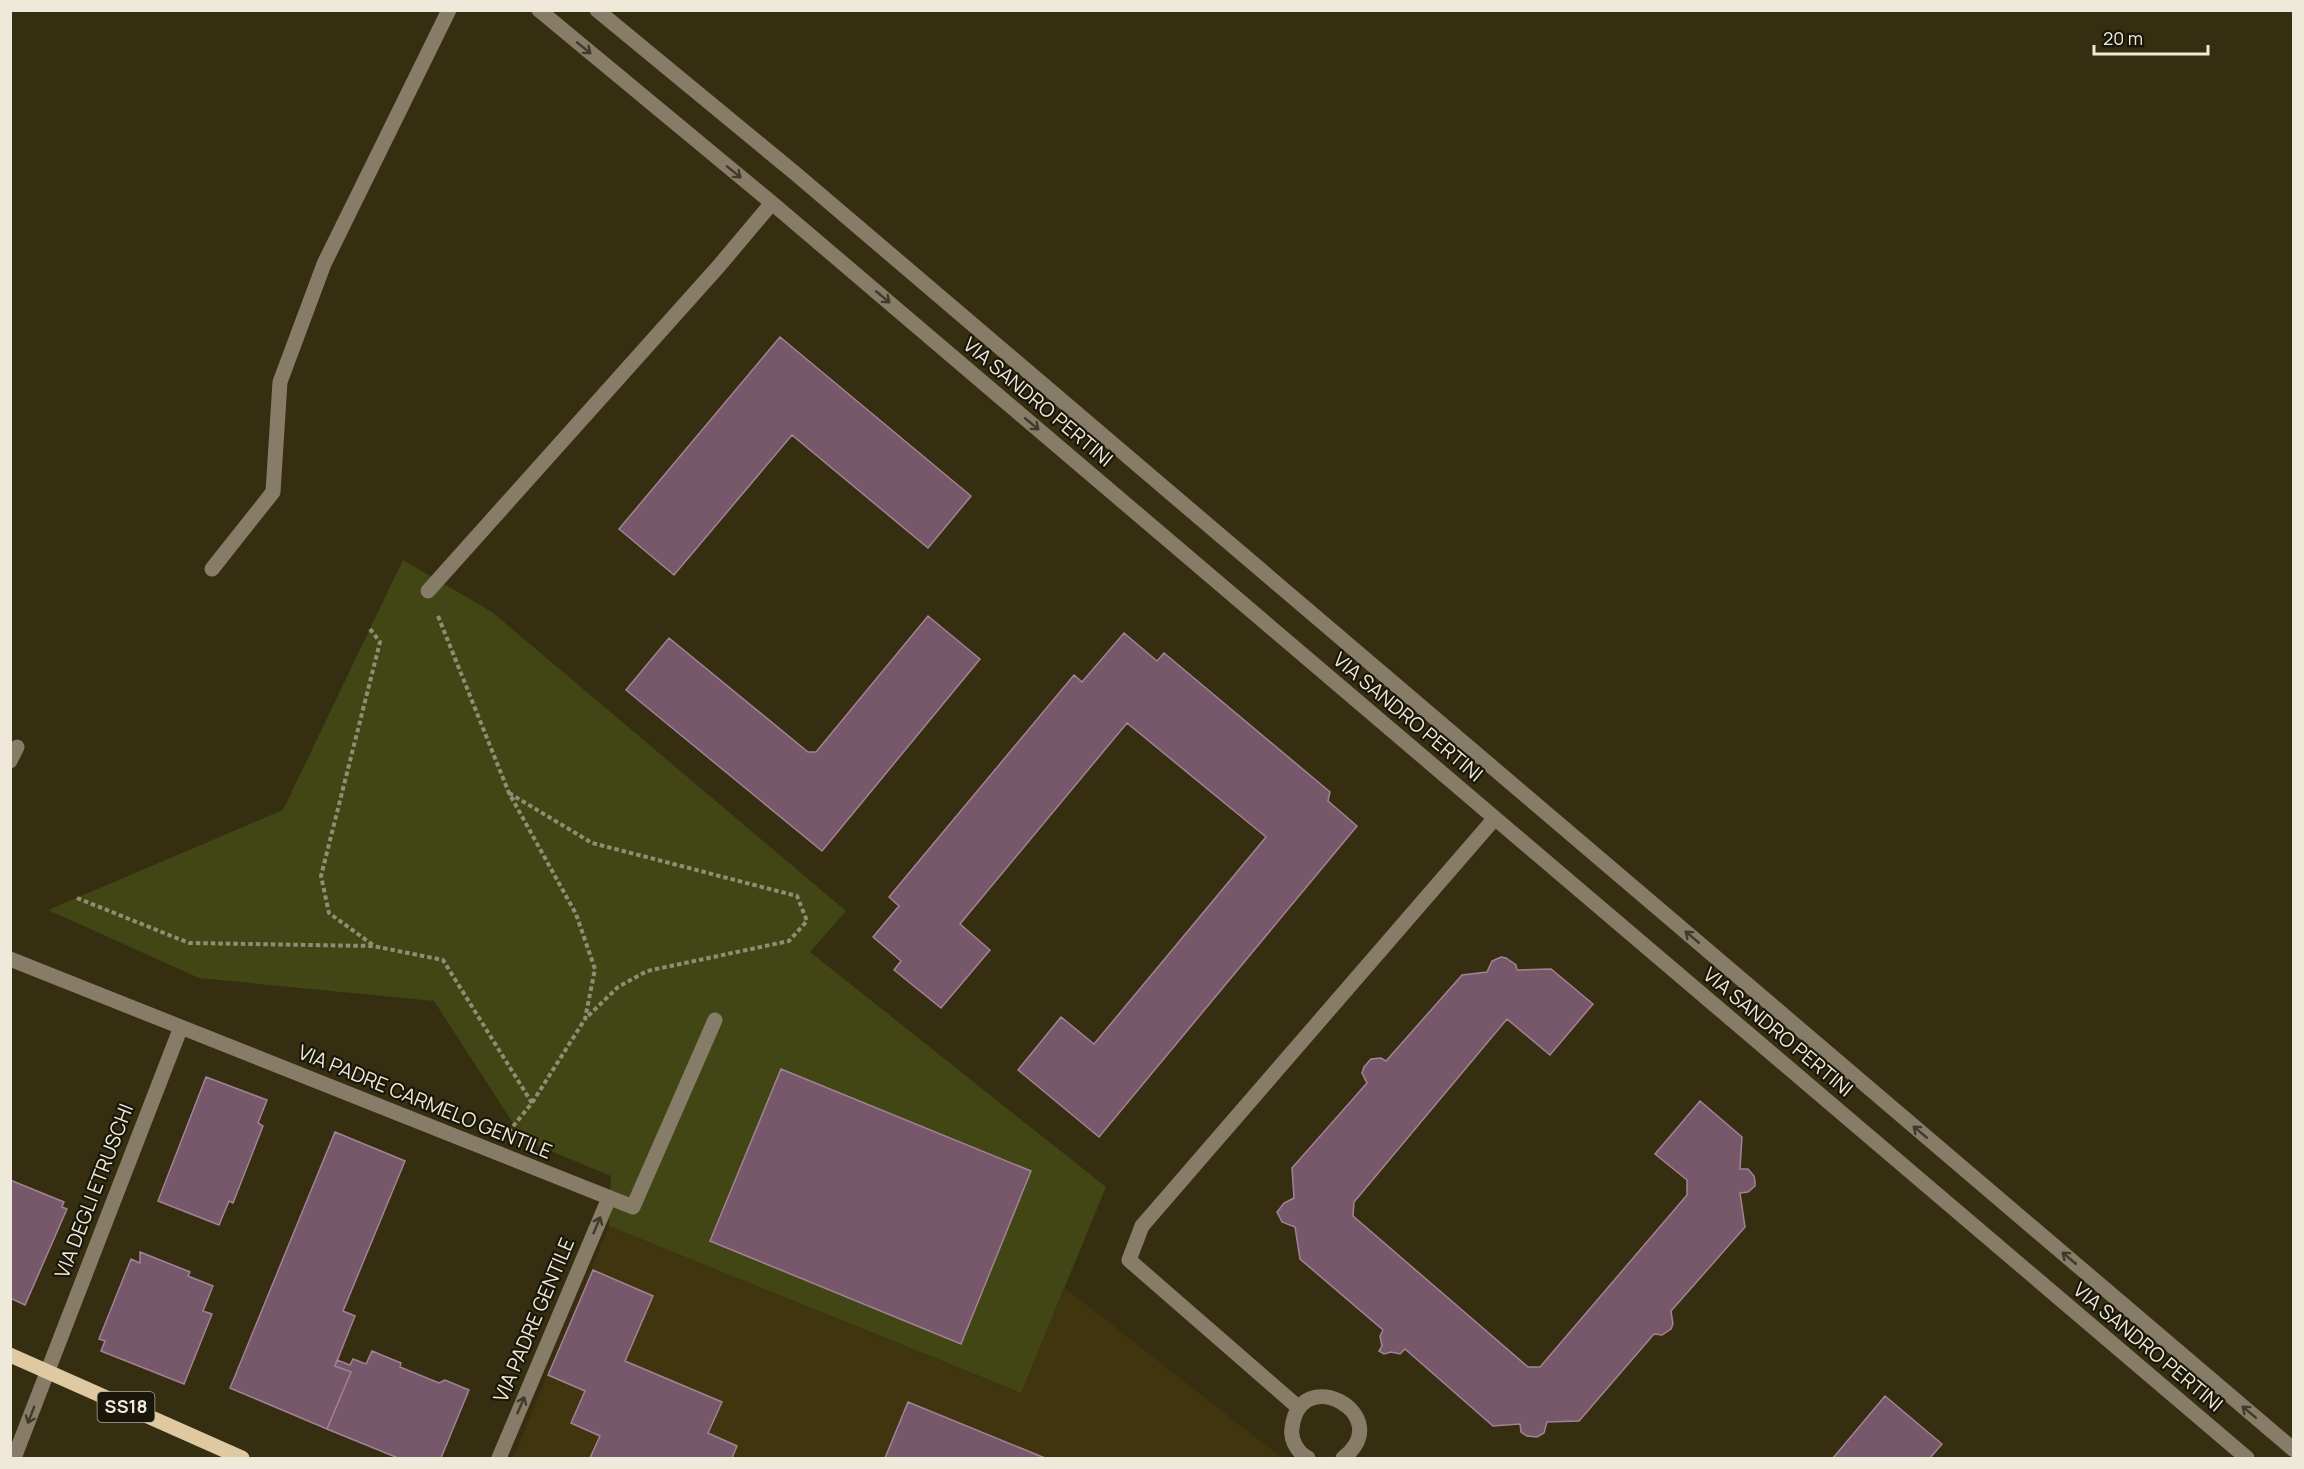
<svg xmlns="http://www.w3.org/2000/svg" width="2304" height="1469" viewBox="0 0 2304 1469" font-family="Manrope,sans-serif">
<rect width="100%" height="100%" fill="#362e10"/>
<path fill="#40350e" d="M609,1226L1020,1393L1065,1288L1282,1458H513Z"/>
<path fill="#424514" d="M403,560L492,612L846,911L810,952L1106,1187L1021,1393L609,1226L611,1176L524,1140L434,1001L199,978L48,910L283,810Z"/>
<path fill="#77586a" stroke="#a38295" stroke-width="1.5" d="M780,337L971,496L928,548L792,435L674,575L619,529Z
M928,616L980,659L822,851L626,690L669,638L808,752H816Z
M1124,633L1157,661L1164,653L1330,792L1328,801L1357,826L1099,1137L1018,1070L1061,1017L1094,1044L1266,837L1127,723L960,924L990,950L941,1008L894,970L901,961L873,937L899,906L889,897L1074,675L1082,682Z
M1501,957L1506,958L1516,965L1517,970L1551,969L1593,1004L1550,1055L1507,1019L1354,1202L1353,1216L1528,1367H1540L1687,1195V1180L1655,1154L1700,1101L1742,1137L1740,1169H1748L1754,1176L1755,1181V1186L1748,1192L1740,1193L1745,1227L1671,1311L1673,1324L1671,1329L1662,1335L1654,1334L1579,1421L1547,1422L1544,1433L1537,1437L1527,1436L1521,1432L1520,1424L1493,1426L1405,1349L1400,1354L1391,1352L1384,1354L1379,1351L1382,1346L1380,1336L1383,1330L1300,1259L1295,1227L1282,1222L1277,1212L1284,1203L1294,1198L1292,1168L1367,1083L1362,1073L1364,1067L1371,1059L1381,1058L1386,1061L1462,975L1487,972L1492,961Z
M781,1069L1031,1171L961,1344L710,1241Z
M206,1077L267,1100L258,1123L263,1126L233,1203L229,1201L219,1225L158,1201Z
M335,1132L405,1161L343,1311L355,1316L335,1366L351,1372L327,1429L230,1388Z
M10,1180L64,1202L62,1207L67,1209L25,1305L10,1298Z
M140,1252L190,1272L188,1276L213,1286L203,1311L212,1314L184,1384L101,1351L105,1341L99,1339L131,1259L140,1263Z
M593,1270L653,1296L625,1361L722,1402L708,1433L737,1446L732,1458H590L600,1436L571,1423L585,1391L548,1375Z
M372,1351L401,1363L400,1367L439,1383L445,1380L469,1390L441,1458H398L327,1429L351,1372L335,1366L337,1360L350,1365L353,1359L366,1364Z
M1885,1396L1942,1444L1930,1458H1833Z
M908,1402L1045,1458H885Z"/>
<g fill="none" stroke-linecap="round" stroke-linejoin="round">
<path stroke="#928c74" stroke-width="4" stroke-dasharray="4.5 3" stroke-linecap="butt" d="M438,616L509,793L576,914L595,969L585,1019L532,1103
M370,629L380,642L321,876L329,913L373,945
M509,793L592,843L797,896L807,921L789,941L647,971L618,987L585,1019
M77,898L189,943L373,946L443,960L532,1103L510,1130"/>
<path stroke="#877c68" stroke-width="15" d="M539,10L772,203L2247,1458
M597,10L796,174L2294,1450
M212,569L273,492L280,382L324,264L449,10
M428,591L718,267L772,203
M10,761L17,747
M10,959L633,1207L715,1020
M1299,1408L1129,1260L1142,1226L1495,818
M14,1458L181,1027
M499,1458L609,1198
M1308,1458C1298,1453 1290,1440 1292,1428C1300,1361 1398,1416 1343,1458"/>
<path stroke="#dfc9a1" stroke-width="15" d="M10,1355L242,1458"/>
</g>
<defs><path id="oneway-shaft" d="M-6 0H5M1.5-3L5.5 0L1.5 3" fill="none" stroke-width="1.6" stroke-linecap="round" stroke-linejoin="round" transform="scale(1.5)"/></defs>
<g stroke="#403a2b">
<use href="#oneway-shaft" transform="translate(584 48) rotate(39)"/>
<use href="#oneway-shaft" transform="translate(734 172) rotate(39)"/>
<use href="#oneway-shaft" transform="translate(883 297) rotate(40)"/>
<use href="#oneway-shaft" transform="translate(1032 424) rotate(40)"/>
<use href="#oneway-shaft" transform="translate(1692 937) rotate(-140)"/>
<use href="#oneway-shaft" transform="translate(1920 1132) rotate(-140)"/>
<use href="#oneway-shaft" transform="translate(597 1225) rotate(-67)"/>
<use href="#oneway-shaft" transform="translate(2069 1258) rotate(-140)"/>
<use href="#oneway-shaft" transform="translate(521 1405) rotate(-67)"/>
<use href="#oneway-shaft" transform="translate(2249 1412) rotate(-140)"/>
<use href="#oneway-shaft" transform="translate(31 1415) rotate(111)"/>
</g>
<g text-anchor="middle" stroke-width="4.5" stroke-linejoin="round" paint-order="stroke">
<rect fill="#1a170a" stroke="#aeaa9a" stroke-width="1.5" x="97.5" y="1392" width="57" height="30" rx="4.5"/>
<g font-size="18" font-weight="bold" fill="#eee9d8">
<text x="126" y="1413">SS18</text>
</g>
<g font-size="20" fill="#eee9d8" stroke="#1a170a">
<text transform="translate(1038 402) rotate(40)" y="7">VIA SANDRO PERTINI</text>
<text transform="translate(1408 717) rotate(40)" y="7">VIA SANDRO PERTINI</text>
<text transform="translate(1778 1032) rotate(40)" y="7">VIA SANDRO PERTINI</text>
<text transform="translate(425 1102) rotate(22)" y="7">VIA PADRE CARMELO GENTILE</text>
<text transform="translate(94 1191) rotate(-69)" y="7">VIA DEGLI ETRUSCHI</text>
<text transform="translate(534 1320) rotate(-67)" y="7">VIA PADRE GENTILE</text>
<text transform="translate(2148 1347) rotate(40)" y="7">VIA SANDRO PERTINI</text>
</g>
</g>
<rect width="2304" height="1469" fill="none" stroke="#eee9d8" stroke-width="24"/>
<path d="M2094 45v9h114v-9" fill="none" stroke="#eee9d8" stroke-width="3"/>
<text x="2103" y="45" font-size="18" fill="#eee9d8" stroke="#1a170a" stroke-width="4.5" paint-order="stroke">20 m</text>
</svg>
